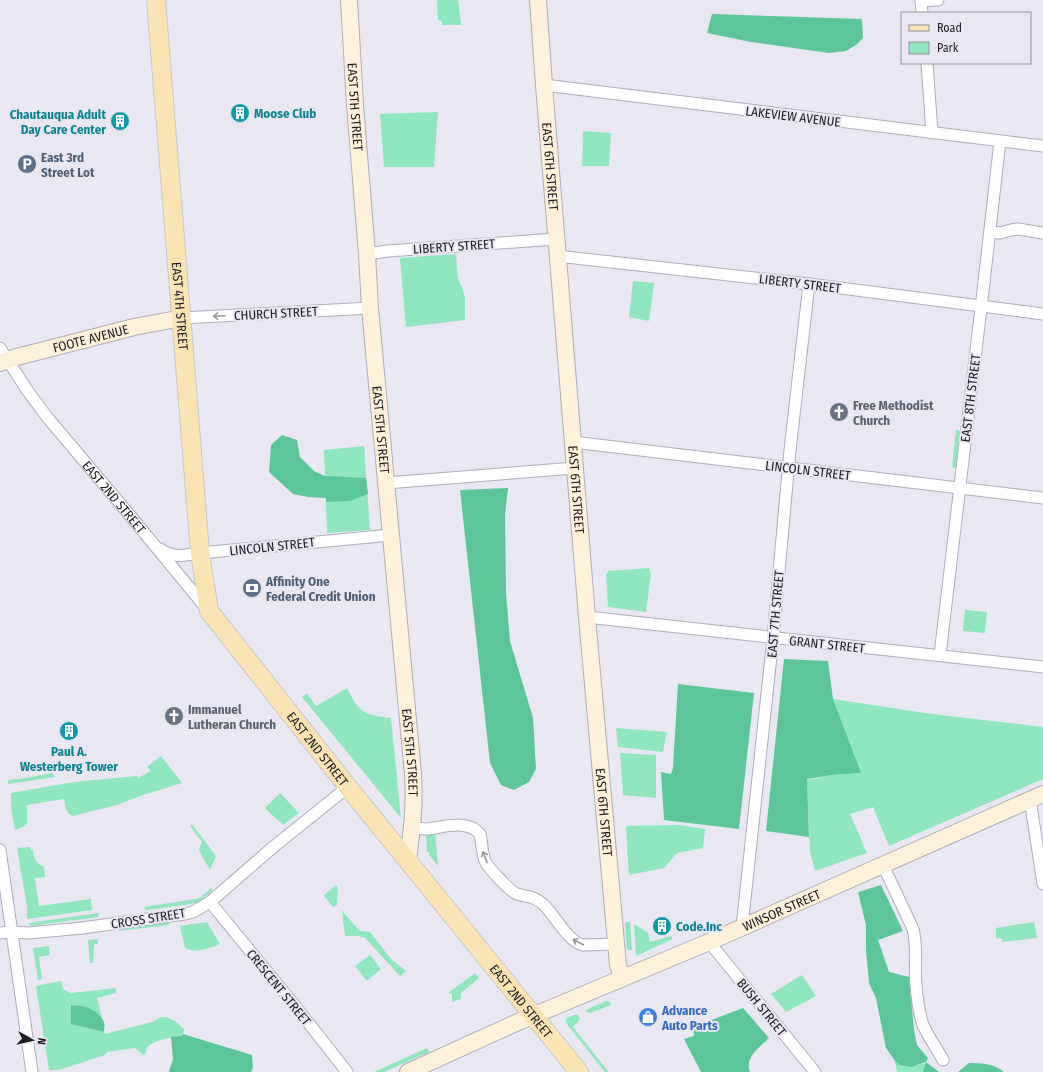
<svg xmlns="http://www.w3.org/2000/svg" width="1043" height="1072" viewBox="0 0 1043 1072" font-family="'Fira Sans Condensed',sans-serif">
<rect width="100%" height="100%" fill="#e8e7f2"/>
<path fill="#90e6bf" d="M437,0H458L461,25H442V21L438,20Z
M438,112L434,167H384L380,114Z
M583,131L611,133L609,166H582Z
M456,254L458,279L462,287L465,298V320L406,327L400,258Z
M633,281L654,283L649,321L629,317Z
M956,429L960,431L956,467L952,468Z
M364,446L370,530L327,533L324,450Z
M649,568L651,574L646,612L608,607L606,573H608V571Z
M965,610L987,612L985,633L963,631Z
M347,688C359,712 363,715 391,718L401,818L302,697L307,693L316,706Z
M833,699L932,714L1043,727V779L889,846L873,807L850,814L867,853L815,871L810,851L807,780L832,775L860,773Z
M616,728L667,732L663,752L618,747Z
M620,753L656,755V798L623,795Z
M161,756L182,783L143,795L117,805L73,816C66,814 65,805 64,799L27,805V823L23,827L15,830L11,808V793L74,782L137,776L138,778L151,771L147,767Z
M52,773L55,777L8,784V780L26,778Z
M280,793L299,813L283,825L265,808Z
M192,824L216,856L210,870L202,856L199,850L202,842L190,826Z
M679,825L705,829L703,848L677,853L664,868L629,875L626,826Z
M435,831L438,866L430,856L429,852H427L426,833Z
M30,847L31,850H33C34,859 36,863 44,867L45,877L35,878L39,906L54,904L91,899L92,910L27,919V907L17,848Z
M336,885L338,889L337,905L333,907L324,896V895Z
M211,888L212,891L203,898L199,902L185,905L146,910L144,907L196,899L201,897Z
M342,911L360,931L370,932L391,959L406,971L400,976L364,937L356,936H345Z
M99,913L98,917L30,926L29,923Z
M630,921L632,950H627L625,923Z
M169,922V925L119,931L120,928Z
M207,922L220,944C210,948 196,954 185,948L180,926Z
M1034,922L1037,938L1002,942V939L996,938V928Z
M634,924L648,933L650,942L671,936L673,939L636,956Z
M98,939V944H94L93,963H90L88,940Z
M49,946L50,955L39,957L42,979L38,980L33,948Z
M370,955L381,969L367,981L355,966Z
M475,973L479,978L461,993V999L452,1002V994L448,993Z
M802,975L816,996L786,1012L771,994Z
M61,981L63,989L71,993L116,988V993L97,998L102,1018C91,1009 85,1006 71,1005V1024L104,1032L105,1034L152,1022L161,1017H166L175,1021L184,1029L183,1034L182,1036C173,1037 152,1040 147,1048C146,1050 146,1052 145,1055L142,1054L135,1048L107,1052L105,1055L59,1070H49L36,986Z
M606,1001L611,1002L610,1003L611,1005L590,1013L587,1012L586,1010L588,1009Z
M577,1014L580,1019L573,1027L607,1070L608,1072H605L566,1023V1018Z
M427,1048L429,1052L384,1072H374Z
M895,1061C907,1069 914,1066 926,1063L923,1072H897Z"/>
<path fill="#5cc69a" d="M712,14L862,19L863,38L856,45L846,51L829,53L751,42L707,33Z
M282,435L297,440L300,457L314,471L325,476L366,478L368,494L350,501L326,502V498L308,497L293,494L269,472L271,445Z
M508,488L505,515L506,593L510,641L533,718L536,769L529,782L514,790L501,785L490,763L460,490Z
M784,659L828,661L833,699L861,773L832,775L807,779L809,837L766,831Z
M678,684L754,693L739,829L664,820L661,772L671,774L673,768Z
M881,885L903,931L878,940L889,972L909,977L914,1030L917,1045L928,1058L926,1062L939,1072H923L926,1062L911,1067L900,1065L895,1061L886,1048L876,998L869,983L866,950V925L858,892Z
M71,1005C74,1006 78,1005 81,1006C89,1007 101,1014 104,1022C105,1025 104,1029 104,1032L71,1024Z
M743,1008L769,1038C760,1047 744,1057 750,1072H701L684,1039L694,1036L693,1027Z
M183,1034L252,1055L253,1067L251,1072H169L170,1068L173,1060L171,1037L182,1036Z
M969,1063C982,1063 993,1063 1004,1072H958Z"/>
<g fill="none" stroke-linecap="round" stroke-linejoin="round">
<defs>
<g id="street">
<path d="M921,0L922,13"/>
<path d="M921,1L938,0"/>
<path d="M927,63L932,133"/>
<path d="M544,85L1043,146"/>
<path d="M990,232L1000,233L1011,230L1018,229L1043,233"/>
<path d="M367,254L388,251L556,239"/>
<path d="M557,256L809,284L1043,314"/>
<path d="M182,318L370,308"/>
<path id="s1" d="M0,348L27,390L47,417L128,513L207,609"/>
<path d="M573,442L1043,498"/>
<path d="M386,483L575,468"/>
<path d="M160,549C175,559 183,555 200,553L391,535"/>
<path d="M587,617L1043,667"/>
<path d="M940,655L983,291L1000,141"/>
<path d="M1030,799L1043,884"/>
<path d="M412,828C417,828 423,829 428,829C444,827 468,819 480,834C482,843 482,853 485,861C488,868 511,892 517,894C527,897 534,896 543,904C555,915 567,941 583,945L616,944"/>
<path d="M0,850L32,1072"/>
<path d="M883,865L913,929C918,948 914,966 916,985C917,997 919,1013 923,1025C928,1036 937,1049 943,1060"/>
<path d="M210,902L296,1007L347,1072"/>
<path d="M742,927L773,638L790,450L809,284"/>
<path d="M0,933L11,932L29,933L82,928L185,914L193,912L210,902L272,848L348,787"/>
<path d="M709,942L815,1072"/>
</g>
<g id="secondary">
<path id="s2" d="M349,0L355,105L367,254L370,308L413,774C415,804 412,830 408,860"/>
<path id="s3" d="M538,0L544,85L587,617L618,965L622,978"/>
<path id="s4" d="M0,363L17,357L134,327L182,318"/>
<path id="s5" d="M408,1072L518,1022L709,942L1043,794"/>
</g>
<g id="primary">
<path id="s6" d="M156,0L200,553L209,611L348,787L579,1072"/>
</g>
</defs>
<use href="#street" stroke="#afaeb8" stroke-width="13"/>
<use href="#secondary" stroke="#afaeb8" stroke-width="18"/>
<use href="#primary" stroke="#c9c8c9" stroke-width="20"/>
<use href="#street" stroke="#fff" stroke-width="11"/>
<use href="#secondary" stroke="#fdf1d9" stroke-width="16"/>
<use href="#primary" stroke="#fae3b3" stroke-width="18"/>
</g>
<defs><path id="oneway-shaft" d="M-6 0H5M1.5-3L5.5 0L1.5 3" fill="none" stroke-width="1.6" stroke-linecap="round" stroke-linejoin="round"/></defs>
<g stroke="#99989a">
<use href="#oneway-shaft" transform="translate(219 316) rotate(177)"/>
<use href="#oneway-shaft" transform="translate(485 857) rotate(-110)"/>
<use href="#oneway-shaft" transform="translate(578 942) rotate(-152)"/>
</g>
<defs>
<symbol id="building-disc" viewBox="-11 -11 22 22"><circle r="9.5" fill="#0f9aa8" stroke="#e8e7f2"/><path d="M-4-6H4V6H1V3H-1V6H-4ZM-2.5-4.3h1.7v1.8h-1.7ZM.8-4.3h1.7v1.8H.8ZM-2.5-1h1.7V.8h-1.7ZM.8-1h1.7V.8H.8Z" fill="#fff"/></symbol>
<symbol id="parking-disc" viewBox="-11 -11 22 22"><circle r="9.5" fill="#5c6f8a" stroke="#e8e7f2"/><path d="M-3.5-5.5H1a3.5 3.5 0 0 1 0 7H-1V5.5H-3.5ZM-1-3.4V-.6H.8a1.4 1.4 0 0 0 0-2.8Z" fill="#fff"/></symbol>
<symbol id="church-disc" viewBox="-11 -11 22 22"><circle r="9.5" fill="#6b7280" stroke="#e8e7f2"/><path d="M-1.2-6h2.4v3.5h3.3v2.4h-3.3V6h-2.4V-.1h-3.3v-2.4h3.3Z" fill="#fff"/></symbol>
<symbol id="bank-disc" viewBox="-11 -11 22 22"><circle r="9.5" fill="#5c6f8a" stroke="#e8e7f2"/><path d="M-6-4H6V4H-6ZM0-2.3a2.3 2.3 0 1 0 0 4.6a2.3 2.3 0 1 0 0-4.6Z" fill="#fff"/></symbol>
<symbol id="shop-disc" viewBox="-11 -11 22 22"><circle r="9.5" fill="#3f7fe0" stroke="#e8e7f2"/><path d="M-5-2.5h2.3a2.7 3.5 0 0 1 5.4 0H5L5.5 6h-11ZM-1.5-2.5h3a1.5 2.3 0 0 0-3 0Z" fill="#fff"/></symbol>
</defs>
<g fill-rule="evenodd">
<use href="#building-disc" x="229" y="102" width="22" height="22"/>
<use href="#building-disc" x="109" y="110" width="22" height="22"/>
<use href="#parking-disc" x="16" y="153" width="22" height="22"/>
<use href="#church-disc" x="828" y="401" width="22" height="22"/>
<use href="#bank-disc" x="241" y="577" width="22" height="22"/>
<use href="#church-disc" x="163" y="705" width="22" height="22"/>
<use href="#building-disc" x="58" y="720" width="22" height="22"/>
<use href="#building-disc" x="651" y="915" width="22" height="22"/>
<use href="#shop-disc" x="637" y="1006" width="22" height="22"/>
</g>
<g text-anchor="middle" stroke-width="4" stroke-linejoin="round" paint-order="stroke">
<g font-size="13" fill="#1c1b1f" stroke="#e8e7f2">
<text dy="5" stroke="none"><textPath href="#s2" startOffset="107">EAST 5TH STREET</textPath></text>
<text transform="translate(793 116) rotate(7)" y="5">LAKEVIEW AVENUE</text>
<text dy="5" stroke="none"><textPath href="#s3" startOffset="167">EAST 6TH STREET</textPath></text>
<text transform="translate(454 246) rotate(-4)" y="5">LIBERTY STREET</text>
<text transform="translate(800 283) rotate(7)" y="5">LIBERTY STREET</text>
<text dy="5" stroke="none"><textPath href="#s6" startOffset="307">EAST 4TH STREET</textPath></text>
<text transform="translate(276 313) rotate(-3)" y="5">CHURCH STREET</text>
<text dy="5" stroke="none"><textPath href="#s4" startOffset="94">FOOTE AVENUE</textPath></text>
<text transform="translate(970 398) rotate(-83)" y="5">EAST 8TH STREET</text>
<text dy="5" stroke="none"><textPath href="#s2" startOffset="431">EAST 5TH STREET</textPath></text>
<text transform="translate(808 470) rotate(7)" y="5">LINCOLN STREET</text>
<text dy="5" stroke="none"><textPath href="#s3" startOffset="491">EAST 6TH STREET</textPath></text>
<text dy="5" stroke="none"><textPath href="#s1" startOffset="188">EAST 2ND STREET</textPath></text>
<text transform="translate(272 546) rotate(-6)" y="5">LINCOLN STREET</text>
<text transform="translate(775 614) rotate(-85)" y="5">EAST 7TH STREET</text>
<text transform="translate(827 644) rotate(6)" y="5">GRANT STREET</text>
<text dy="5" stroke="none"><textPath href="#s6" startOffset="789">EAST 2ND STREET</textPath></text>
<text dy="5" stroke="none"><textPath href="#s2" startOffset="755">EAST 5TH STREET</textPath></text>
<text dy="5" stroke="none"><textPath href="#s3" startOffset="815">EAST 6TH STREET</textPath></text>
<text dy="5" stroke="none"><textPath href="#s5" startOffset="407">WINSOR STREET</textPath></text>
<text transform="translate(148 918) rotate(-9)" y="5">CROSS STREET</text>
<text transform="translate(279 987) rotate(51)" y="5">CRESCENT STREET</text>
<text dy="5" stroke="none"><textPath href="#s6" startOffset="1113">EAST 2ND STREET</textPath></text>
<text transform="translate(762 1007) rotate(51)" y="5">BUSH STREET</text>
</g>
<g font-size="13" font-weight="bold" fill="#0d838f" stroke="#e8e7f2" text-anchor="start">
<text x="254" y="118">Moose Club</text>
<text x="106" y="119" text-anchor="end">Chautauqua Adult<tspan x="106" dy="15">Day Care Center</tspan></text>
<text x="69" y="756" text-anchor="middle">Paul A.<tspan x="69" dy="15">Westerberg Tower</tspan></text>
<text x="676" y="931">Code.Inc</text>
</g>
<g font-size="13" font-weight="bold" fill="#4e5e75" stroke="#e8e7f2" text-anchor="start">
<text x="41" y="162">East 3rd<tspan x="41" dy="15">Street Lot</tspan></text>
<text x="266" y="586">Affinity One<tspan x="266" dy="15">Federal Credit Union</tspan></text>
</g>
<g font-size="13" font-weight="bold" fill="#5b616d" stroke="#e8e7f2" text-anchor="start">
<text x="853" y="410">Free Methodist<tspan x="853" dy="15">Church</tspan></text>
<text x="188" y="714">Immanuel<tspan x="188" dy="15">Lutheran Church</tspan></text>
</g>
<g font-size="13" font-weight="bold" fill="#366cbe" stroke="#e8e7f2" text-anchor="start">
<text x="662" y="1015">Advance<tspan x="662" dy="15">Auto Parts</tspan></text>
</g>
</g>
<rect x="901" y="12" width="130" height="52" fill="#e8e7f2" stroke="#96959e"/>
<rect x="909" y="25" width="20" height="6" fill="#fae3b3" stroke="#96959e"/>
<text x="937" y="32" font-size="12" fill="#1c1b1f">Road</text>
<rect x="909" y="42" width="20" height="12" fill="#90e6bf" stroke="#96959e"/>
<text x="937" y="52" font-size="12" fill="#1c1b1f">Park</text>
<g transform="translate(32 1040) rotate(98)" stroke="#e8e7f2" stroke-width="3" paint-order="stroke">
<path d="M0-3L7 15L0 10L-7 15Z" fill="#1c1b1f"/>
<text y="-6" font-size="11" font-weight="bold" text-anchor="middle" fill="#1c1b1f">N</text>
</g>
</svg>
